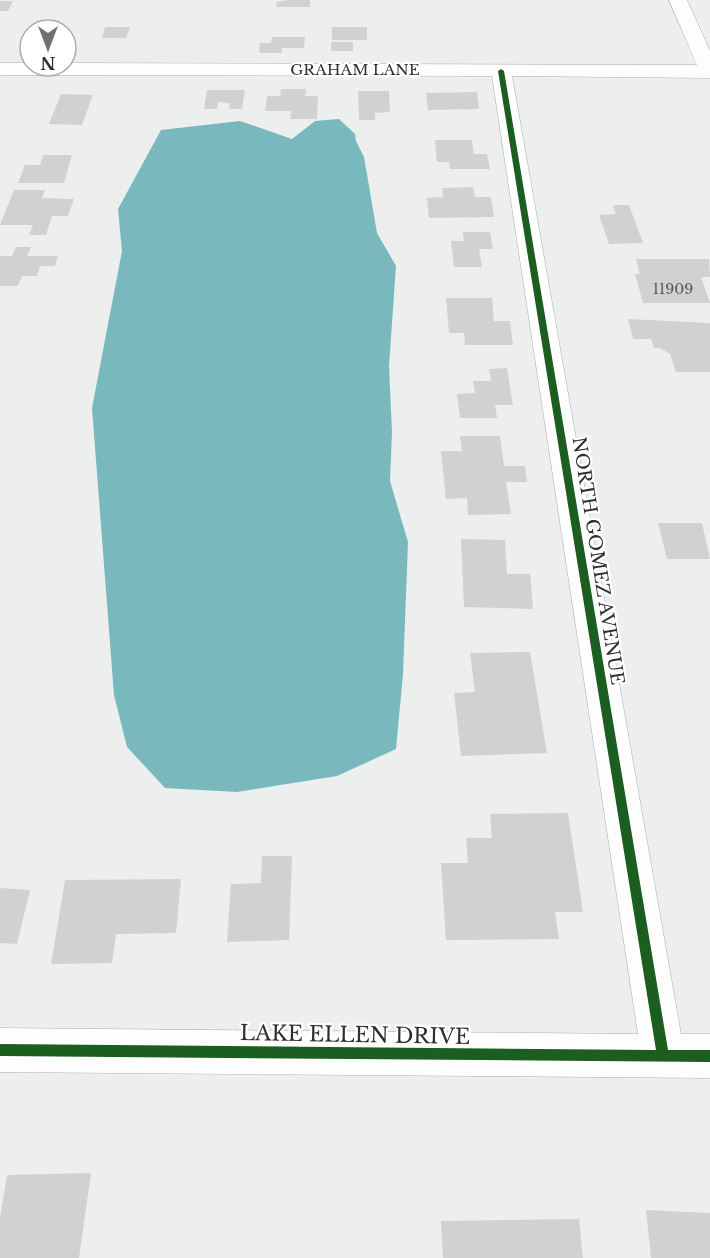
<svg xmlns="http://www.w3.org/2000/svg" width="710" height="1258" viewBox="0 0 710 1258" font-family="'Libre Baskerville',serif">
<rect width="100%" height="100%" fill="#ecefed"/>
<path fill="#79b9be" d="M339,119L355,134L356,141L364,157L377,233L396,266L389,366L392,432L390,481L408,542L403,674L396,749L337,776L237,792L165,788L127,747L114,695L92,408L122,251L118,209L161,130L240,121L292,139L315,121Z"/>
<path fill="#d0d2d0" d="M288,0H310V7H276L277,2Z
M0,1H13L8,11H0Z
M105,27H130L126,38H102Z
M332,27H367V40H332Z
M272,37H305L304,48H282V53H259L260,43H271Z
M331,42H353V51H331Z
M281,89H306L305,96H318L317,119H290L291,111H265L267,96H280Z
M207,90H245L242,109H229L230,103L218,102L217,109H204Z
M358,91H389L390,112L375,113V120H359Z
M477,92L479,109L428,110L426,93Z
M61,94L93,95L82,125L49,124Z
M435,140H472L474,154H487L490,169H450L449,162H437Z
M43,155H72L64,183H18L25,165H40Z
M473,187L475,197H491L494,217L429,218L427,198L443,197L442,188Z
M14,190H45L42,198L74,199L68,216H52L46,235H29L33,225H0Z
M613,205H629L643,243L609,244L599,215L616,214Z
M463,232H490L493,249H479L482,267H454L451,241H464Z
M16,247H31L27,256H58L55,266H40L37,276H22L18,286H0V256H12Z
M636,259H709L710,277H701L710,303H643L635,274H640Z
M446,298H492L494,321H510L513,345H465L464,333H449Z
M628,319L710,323V372H676L670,354L660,348H654L651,339H633Z
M507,368L513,405H495L497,418H460L457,394L475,393L473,381H491L489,369Z
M460,436H500L504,466H525L527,482H506L511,514L468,515L467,498L446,499L441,451H462Z
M658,523H702L710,559H667Z
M461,539L505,540L507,574H530L533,609L464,607Z
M530,652L547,753L461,756L454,693L475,692L470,653Z
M568,813L583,912H555L559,939L446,940L441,863H468L466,838H492L490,814Z
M262,856H292L289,940L227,942L231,884L261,883Z
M181,879L176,933L116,934L112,963L51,964L65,880Z
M0,888L30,890L17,944L0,943Z
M91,1173L79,1258H0V1218L7,1175Z
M646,1210L710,1213V1258H651Z
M579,1219L583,1258H443L441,1221Z"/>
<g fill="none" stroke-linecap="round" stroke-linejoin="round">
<defs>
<path id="minor" d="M669,0H687L710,51V78L512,76L681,1034H710V1078L0,1072V1028L638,1034L492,76L0,75V63H30V66H66V63L697,65Z"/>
</defs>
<use href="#minor" stroke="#abacab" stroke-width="1"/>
<use href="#minor" fill="#fcfdfc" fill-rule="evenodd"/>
<defs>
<path id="cycleway" d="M501,69L504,71L668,1050H710V1062L0,1056V1044L656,1050L498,71Z"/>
</defs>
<use href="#cycleway" stroke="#fff" stroke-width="4"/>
<use href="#cycleway" fill="#1b5e20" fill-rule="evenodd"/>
</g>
<g text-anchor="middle" stroke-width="4.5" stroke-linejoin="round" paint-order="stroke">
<g font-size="14" fill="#565856">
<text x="673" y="294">11909</text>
</g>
<g font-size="15" fill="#2d2f2e" stroke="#fff">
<text x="355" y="75">GRAHAM LANE</text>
</g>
<g font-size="18" fill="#2d2f2e" stroke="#fff">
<text transform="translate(598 561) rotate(81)" y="6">NORTH GOMEZ AVENUE</text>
</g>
<g font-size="21" fill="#2d2f2e" stroke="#fff">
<text transform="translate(355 1035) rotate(1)" y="7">LAKE ELLEN DRIVE</text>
</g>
</g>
<g transform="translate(48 48) rotate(180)"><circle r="28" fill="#ffffff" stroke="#abacab" stroke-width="1.5"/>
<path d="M0-4.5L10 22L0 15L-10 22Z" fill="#707271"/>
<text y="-9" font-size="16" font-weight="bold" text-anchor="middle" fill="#2d2f2e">N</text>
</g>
</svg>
